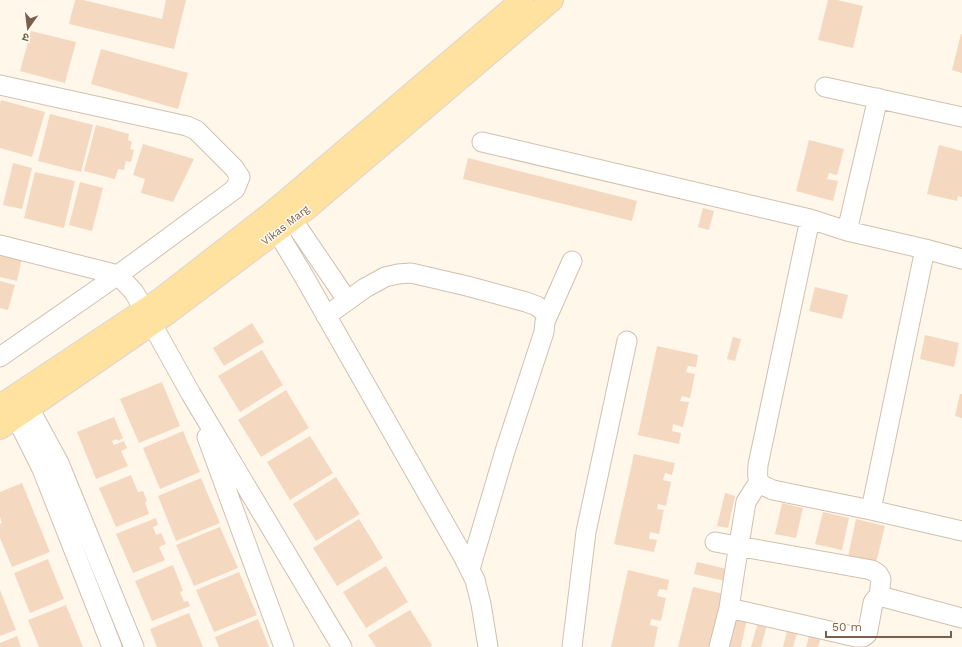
<svg xmlns="http://www.w3.org/2000/svg" width="962" height="647" viewBox="0 0 962 647" font-family="'Work Sans','Noto Sans Devanagari',sans-serif">
<rect width="100%" height="100%" fill="#fef7ea"/>
<path fill="#f5d8c0" d="M75,0H83L162,19L166,0H186L174,49L69,24Z
M828,0H837L863,6L853,48L818,40Z
M31,31L76,42L65,83L20,71Z
M961,34H962V73L952,70Z
M101,49L188,73L178,109L91,84Z
M1,100L45,112L32,157L0,148V104Z
M50,114L93,125L81,172L38,161Z
M96,125L129,134L128,140L132,142L130,149L134,150L131,162L126,161L124,170L118,169L115,179L84,171Z
M809,140L844,149L837,175L829,173L827,179L838,181L833,201L796,191Z
M143,144L194,159L173,202L141,193L145,179L133,175Z
M939,145L962,151V197L958,196L957,201L927,194Z
M468,158L637,201L632,221L463,179Z
M13,163L32,168L22,209L3,205Z
M35,172L75,181L64,228L24,218Z
M80,182L103,188L92,231L69,225Z
M703,208L714,211L709,230L698,227Z
M0,253L22,258L17,281L0,277Z
M0,281L15,285L8,310L0,308Z
M815,287L848,295L842,319L809,311Z
M252,323L264,342L224,366L213,348Z
M925,335L959,343L954,367L920,359Z
M733,337L741,339L735,361L727,359Z
M657,346L698,355L696,367L688,366L686,372L695,374L690,398L682,396L680,401L689,402L683,427L673,424L672,431L681,433L679,444L638,435Z
M262,350L283,385L240,412L218,376Z
M162,382L180,426L139,443L120,399Z
M286,390L309,428L261,457L238,420Z
M960,394H962V418L955,416Z
M114,417L123,438L118,441L117,439L112,441L114,445L124,441L127,448L121,451L128,466L96,479L77,432Z
M183,431L200,472L160,489L143,448Z
M310,436L333,473L290,500L267,462Z
M634,454L675,463L672,475L665,473L663,480L671,482L666,506L658,504L657,509L664,510L659,534L650,532L649,539L657,540L654,552L614,544Z
M131,475L138,492L143,491L147,501L145,502L149,514L116,527L99,488Z
M336,477L360,514L316,541L293,504Z
M201,478L220,523L176,541L158,496Z
M22,483L50,552L12,567L0,538V524L2,523L0,517V492Z
M725,493L735,496L728,528L717,526Z
M782,503L803,508L796,538L775,534Z
M823,512L849,518L842,550L815,544Z
M156,518L158,525L153,527L156,535L161,533L166,544L159,547L165,560L133,573L116,534Z
M359,519L383,558L337,586L313,548Z
M856,519L885,526L876,563L848,557Z
M220,527L238,568L194,586L176,545Z
M48,559L64,599L30,613L14,573Z
M697,562L727,569L725,581L694,574Z
M173,565L183,591L180,592L184,602L188,601L190,606L152,621L135,581Z
M386,566L408,602L366,628L343,592Z
M628,570L669,580L667,590L659,589L657,596L666,598L661,621L651,619L650,625L658,627L654,647H611Z
M239,572L257,615L214,632L196,590Z
M693,587L724,594L710,647H678Z
M0,590L16,630L0,636Z
M66,605L83,647H39L28,620Z
M410,610L432,645L430,647H376L368,635Z
M189,613L203,647H157L150,629Z
M735,616L747,619L741,647H728Z
M258,619L269,647H219L215,637Z
M758,622L767,625L761,647H751Z
M788,627L798,630L793,647H783Z
M810,633L821,636L818,647H806Z
M17,636L21,647H0V643Z"/>
<g fill="none" stroke-linecap="round" stroke-linejoin="round">
<defs>
<path id="minor" d="M0,85L187,126L196,130L234,168L240,177L235,189L118,275L0,357
M825,87L962,117
M482,142L810,219L847,231L925,249L962,259
M269,218L302,273L463,556L475,580L481,604L488,647
M292,219L347,300
M810,219L758,465C757,482 757,483 773,490L871,510L962,531
M847,231L878,98
M0,245L118,275L134,292L191,394L342,647
M326,316L365,288L385,277L398,274L411,273L467,286L526,302L537,306L548,315L572,261
M20,395L29,408L59,463L134,647
M8,404L16,417L42,469L112,647
M207,437L284,647
M871,510L925,249
M715,542L872,570L878,574L881,579L879,597
M470,569L505,451L544,332L545,322L548,315
M729,608L856,637H863L867,634L868,630L873,603C876,596 881,597 887,598L962,618
M572,647L586,532L627,341
M719,647L729,608L735,569L746,502L753,491L759,482"/>
<path id="major" d="M0,406L161,299L274,211L522,0
M0,428L169,312L305,210L552,0"/>
</defs>
<use href="#minor" stroke="#d2c0ae" stroke-width="21"/>
<use href="#major" stroke="#ddd5d0" stroke-width="24"/>
<use href="#minor" stroke="#fff" stroke-width="19"/>
<use href="#major" stroke="#ffe1a0" stroke-width="22"/>
</g>
<g text-anchor="middle" stroke-width="3" stroke-linejoin="round" paint-order="stroke">
<g font-size="11" fill="#7c5f4a" stroke="#fffbf2">
<text transform="translate(285 225) rotate(-38)" y="4">Vikas Marg</text>
</g>
</g>
<g transform="translate(28 28) rotate(194)" stroke="#fffbf2" stroke-width="3" paint-order="stroke">
<path d="M0-3L7 15L0 10L-7 15Z" fill="#7c5f4a"/>
<text y="-6" font-size="11" font-weight="bold" text-anchor="middle" fill="#7c5f4a">उ</text>
</g>
<path d="M826 631v6h125v-6" fill="none" stroke="#7c5f4a" stroke-width="2"/>
<text x="832" y="631" font-size="12" fill="#7c5f4a" stroke="#fffbf2" stroke-width="3" paint-order="stroke">50 m</text>
</svg>
